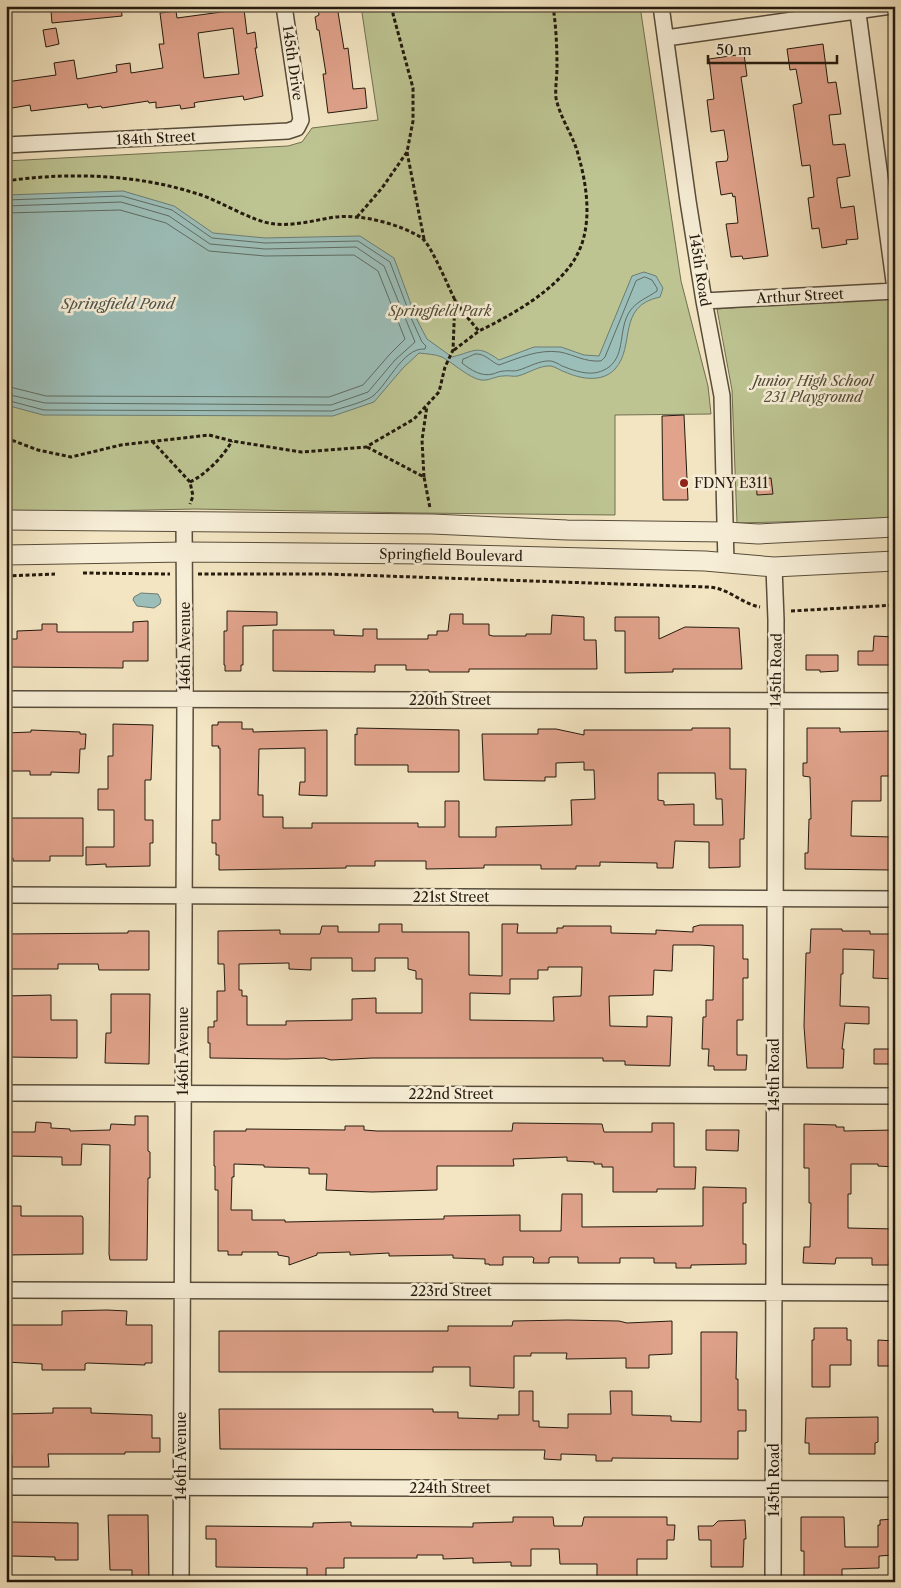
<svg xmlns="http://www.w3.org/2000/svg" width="901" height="1588" viewBox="0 0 901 1588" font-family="'Libre Caslon Text',serif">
<rect width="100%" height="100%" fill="#f3e5c2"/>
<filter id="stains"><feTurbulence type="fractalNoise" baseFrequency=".004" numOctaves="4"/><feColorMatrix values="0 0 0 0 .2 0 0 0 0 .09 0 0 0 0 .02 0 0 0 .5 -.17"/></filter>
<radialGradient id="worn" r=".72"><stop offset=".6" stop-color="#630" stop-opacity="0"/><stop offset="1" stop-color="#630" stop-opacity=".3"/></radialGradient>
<path fill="#bdc492" stroke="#706f50" d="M361,6H640L681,281L708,386L711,414L615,415V515L417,513L195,509L6,513V161L288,146L302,142L312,128L378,120Z
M890,296L895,385V519L737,523L732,390L717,309Z"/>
<path fill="#9cbeb8" stroke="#6c7c74" d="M123,191L174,206L213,233L265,238L360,236L394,258L416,318L427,339L452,357C476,351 477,344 499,360L534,347H561L584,355L599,356L632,276L644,272L656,276L663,288L660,297C616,306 636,346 615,369C602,383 581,379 565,372C561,371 556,367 551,366C540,365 529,373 518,376C513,377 508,375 503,376C496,376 489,381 481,380C469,378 453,363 442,357C435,354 426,354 419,353L403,368L374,402L333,416L43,415L6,405V195Z
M141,593L158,594L161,600L160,604L154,608L137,606L133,600L134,597Z"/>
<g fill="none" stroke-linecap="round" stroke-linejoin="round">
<path stroke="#606c63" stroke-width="1" d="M6,200L122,196L172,210L212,238L265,243L358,241L390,262L412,320L422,342L426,346L425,349C402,347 386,389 370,398C358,404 344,407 332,411L44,410L6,400
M6,206L121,202L169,216L210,244L265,249L356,247L384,266L415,342L395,360L368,392L331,405L45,403L6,394
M6,213L120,210L166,223L209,251L265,256L354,255L378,271L405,339L390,354L363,385L329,397L46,396L6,386
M645,277L652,280L657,288V291C647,298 637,301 630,311C618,328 626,354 609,367C594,378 578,372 562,366C559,364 555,362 551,361C540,360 529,367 519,370C514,372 509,370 504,371C500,371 496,373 493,374C481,377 471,370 462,363L463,359C467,358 472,355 475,354C485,353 491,362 499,365C519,358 538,349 560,352C575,355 584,362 601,361L605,357L636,281Z"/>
</g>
<path fill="#e1a38c" stroke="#241a0e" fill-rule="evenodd" d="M88,6H121L122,16L52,23L51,11Z
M329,6H337L344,49L348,48L353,89L365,88L367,108L328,113L323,74H326L319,30H317L315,17L319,15L318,8Z
M244,9L247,34L255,32L257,48H255L263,96L244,100L243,96L198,102L194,103L195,107L181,109L180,105L156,108V102L149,103L148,101L102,108L101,106L88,108L87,104L31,111L30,105L6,109V82L56,75L54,63L74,60L77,79L117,72L116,65L130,63L131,73L163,68L159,44H164L160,13L176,11L177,18ZM233,28L239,74L204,78L198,33Z
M56,28L59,44L46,47L43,30Z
M823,44L828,83L836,82L841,114L829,115L833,145L845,144L850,176L837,178V182L841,208L854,206L858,239L846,240L847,244L822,248L819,228L812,229L808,198L814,197L810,165L802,166L793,105L802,103L796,69L790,70L787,49Z
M744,54L747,76L741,77L768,256L743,259L742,256L731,257L726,224L738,223L735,196L733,197L732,193L721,195L716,162L727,161L728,157L724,130L711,132L707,100L714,99L709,59Z
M684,415L688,500H663L662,416Z
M771,478L773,494L757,495L756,479Z
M227,611L277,612V625L243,626V665H241V671H225V665H224V631H227Z
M450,614H463V624H489V635L493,636H526V634H551L552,615L584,617V640H596L597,669H469V672H429V670H406V665H375V672L273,671V630H334V635L363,636V629H377V639H428V635H437V631H448Z
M615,617H659V639L685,627L739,628L742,669H673V672L625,673V631H615Z
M148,621V661H123V668L6,667V639H17V631L42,630V624H57V632H133V622Z
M874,636L895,637V665H858V651H873Z
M806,655H838V671L820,672V670H806Z
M218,722H242V729H253V732L327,730V796L299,795L300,782H305V748L259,749L258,795H263V817H283V828H312V823H418V827H445V801H459V837H496V827L572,825L571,800L595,799L594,770H584V762L556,763V777H545V781L484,780L482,734H538V729H556L584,735V730H692V728H730V769H746L744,839H740V867L709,868V842L675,841L673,868H657V863L600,862V866H576V869H541V865H484V868L426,869V861H375V866H346V868L219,870V855H216V843H212V820H220V748H218L219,746H212V725H218ZM658,773H715L716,799H722L723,825H694V804L664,805V801L658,800Z
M113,724L153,725L151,780H145V820H153V843H150V866L106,867V864L86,865V847H114V810H98V789H108V756H113Z
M357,728L459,730V772H408V765H355V734L357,735Z
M807,728H840V732L893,731L895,732V776H881V801H852L851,836L893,837L892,870L805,869V853H808L809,819H811L810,777L803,776V763H807Z
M31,730L80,732V734H86L85,749H80L79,773L51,772V775H30V771H6V733L31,732Z
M6,818H83V856H50V861H13V858H6Z
M379,924H402V932H469V975L502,976V924H518L517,933H557V928H563V926H611V933L656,934V930L693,932V927L700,925H743V959H748V978H743V1020H737V1055H747L746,1070H714V1066H708L709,1049H702L703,1017H706V1000H713L714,946L700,945H673L672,971L654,970L653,995L609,996L610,1026L647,1027V1016L672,1017L670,1066L625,1065V1061H603V1058H372L331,1060L324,1058L286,1059L210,1058V1043H208V1027H214V1021H217V991H225L224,964H218V931L280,930V934H320L322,926H338V932H379ZM311,958H352V971H375V958H408V969L416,971V979H422V1013H376V998L352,999V1020L286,1021V1025H247V996H242V990H239V964L289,963V969L311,970ZM548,967H582L581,996L553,997L554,1021L470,1020V993L510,994V979H538V970H548Z
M811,929H842V931H870V934H895V979L873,978L874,950L843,949V974H841L840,1006L869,1007V1024L845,1023L842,1049H844L843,1068H807L804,1026L806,953H810Z
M128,931H149V970H99L98,964H58V969H6V934L128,933Z
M111,994H150L149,1064L105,1063L106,1033H111Z
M51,995V1020H77V1058L6,1057V996Z
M874,1049H895V1064H874Z
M135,1116H148V1151L150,1152V1178H148L147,1260H110L109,1254L110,1145L82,1144L81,1165H62V1157L6,1156V1132H35L36,1122L51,1123V1128L70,1129V1131L110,1130L111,1124L135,1125Z
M513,1123L602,1124L604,1132H652V1123H674V1167H696L695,1189H657V1192H613V1167H602V1164H594V1162L567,1161V1157L513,1159L514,1166H437V1190L372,1192L326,1190L327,1174H309V1168L264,1167V1165L234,1164V1177H232L231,1210H252V1220H285V1222L444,1219V1216L520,1215V1231H561L562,1194H582V1227L703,1226V1187L746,1188V1203H743V1244H746V1264L691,1265V1268H676V1263H654V1258H620V1263H578V1257H551L549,1258V1263H533L534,1258L532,1257H503V1265H489V1264H485V1259L453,1258V1255L389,1256V1253L350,1255V1252L317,1253V1255L289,1265V1257L278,1255V1252H242V1255H228V1251H218V1190H215V1166H214V1131H246V1129L345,1130V1126H364V1130L377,1131H512Z
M804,1124L836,1125V1127H844V1131L895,1130V1167L878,1166V1164H851V1194H848V1228L895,1229V1244H890L889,1265H872V1258H836L835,1264L803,1263L804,1247H810L811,1203H809V1168H804Z
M706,1130H739L738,1151L706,1150Z
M6,1206H21V1216H82L83,1218V1254L6,1255Z
M107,1310L127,1311L126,1325H152V1363H145V1365L87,1363L85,1364V1370H42V1364L6,1362V1325H62V1311Z
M567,1320L619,1321L627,1323L672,1321V1354L649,1355V1368H626V1358L566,1359L567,1353H531V1356H514V1388L470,1386V1367H433V1372H219V1331H448V1326H512L513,1321Z
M814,1328H847V1340H851V1365H830V1387H812V1340H814Z
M701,1332H737L736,1379H738V1410H746V1431H738V1459L612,1458V1461H596V1455L561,1454V1460L544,1459L545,1450L220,1449L219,1409H433V1412H458V1418L498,1419V1415H519V1391H533V1421H539V1427L568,1428V1414H611L610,1391H632V1415L671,1416V1421L701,1422Z
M878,1340L895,1341V1366H878Z
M53,1408H91V1413L152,1415V1438H160V1452H125V1454H48L49,1467H12V1455H6V1414L53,1413Z
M878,1417V1442L875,1443V1454H809V1443H805L806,1418Z
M108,1515H148L149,1582H132V1570H110Z
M513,1517H553L554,1526H582L584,1517H667V1525H675L674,1540H667V1559H637V1582H597V1564H560L559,1549H531V1566H511V1562L473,1563V1558L443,1559V1555H417V1558H344V1568H326V1579H307V1568L216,1567V1539H206V1526L313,1527V1523L351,1522V1526L473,1527V1523L513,1522Z
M801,1517H844L845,1547H878V1525H880V1520L893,1519L894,1555L879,1556V1568L842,1569V1582H804V1551H801Z
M745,1520L746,1539H744L743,1567H711V1540H699L698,1526H713L718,1521Z
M11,1522L78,1523V1560H55V1557L11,1556Z"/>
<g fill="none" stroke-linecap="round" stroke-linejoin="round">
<defs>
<path id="minor" d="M661,6L688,201L704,301L722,396L726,564
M857,6L895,289
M666,38L891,6
M6,145L288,131L297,128L301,120L284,6
M704,301L895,291
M6,699L895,701
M6,895L895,899
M6,1093L895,1096
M6,1290L895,1293
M6,1487L895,1489
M181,1582L185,699L184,521
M773,1582L776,620L774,567"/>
<path id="tertiary" d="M6,520L432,524L567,530L726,532L758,534L895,527
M6,555L185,552L426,554L705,561L774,567L895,561"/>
</defs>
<use href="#minor" stroke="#584d3b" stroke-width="18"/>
<use href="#tertiary" stroke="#584d3b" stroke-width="21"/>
<path stroke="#241a0e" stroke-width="3" stroke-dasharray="4 2.5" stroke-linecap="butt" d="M407,152L424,239
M6,181C69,172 137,174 198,194C221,201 252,222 275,224C296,226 315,220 335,217C361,214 400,224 422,238C431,245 448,286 454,298C461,310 470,321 479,331C512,315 560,288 577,255C593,225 587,185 578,154C573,135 560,118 556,98C555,88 557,77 557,67C557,47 556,26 553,6
M357,217L382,188L407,152L413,121V88L393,14L394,6
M454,350L479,331
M6,438L38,450L71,457L121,445L209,435L232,441L301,452L366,447L414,419L439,392L445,367L453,350L455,299
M152,441L190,482L193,496L190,504
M367,447L424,477L430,508
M424,477L422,440L427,406
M190,482C206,474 223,457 232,441
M83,573L170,574
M198,574H326L708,587C729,588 740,603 760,607
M6,576L55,574
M791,611L895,605"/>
<use href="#minor" stroke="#f7eed7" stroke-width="15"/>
<use href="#tertiary" stroke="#f7eed7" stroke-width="19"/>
</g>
<circle fill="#8f2418" stroke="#f7eed7" stroke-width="2" cx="684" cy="483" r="5"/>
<g text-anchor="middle" stroke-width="5" stroke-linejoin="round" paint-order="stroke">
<g font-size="14" fill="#241a0e" stroke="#f7eed7">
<text transform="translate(293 63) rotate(82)" y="5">145th Drive</text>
<text transform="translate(156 138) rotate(-3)" y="5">184th Street</text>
<text transform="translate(700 270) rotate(81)" y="5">145th Road</text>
<text transform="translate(800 296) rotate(-3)" y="5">Arthur Street</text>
<text transform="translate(451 555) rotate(1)" y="5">Springfield Boulevard</text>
<text transform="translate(185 646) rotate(-90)" y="5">146th Avenue</text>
<text transform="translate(776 670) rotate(-89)" y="5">145th Road</text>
<text x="450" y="705">220th Street</text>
<text x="451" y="902">221st Street</text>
<text transform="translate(183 1051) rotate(-90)" y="5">146th Avenue</text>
<text transform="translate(774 1075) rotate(-90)" y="5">145th Road</text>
<text x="451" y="1099">222nd Street</text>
<text x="451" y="1296">223rd Street</text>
<text transform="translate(181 1456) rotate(-90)" y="5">146th Avenue</text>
<text transform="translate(774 1480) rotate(-90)" y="5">145th Road</text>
<text x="450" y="1493">224th Street</text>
</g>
<g font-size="14" font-style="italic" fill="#524d36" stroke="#f7eed7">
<text x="440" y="316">Springfield Park</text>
<text x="813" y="386">Junior High School<tspan x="813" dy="16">231 Playground</tspan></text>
</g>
<g font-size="14" fill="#241a0e" stroke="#f7eed7" text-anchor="start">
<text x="694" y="488">FDNY E311</text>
</g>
<g font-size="15" font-style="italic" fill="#4e534a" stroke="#f7eed7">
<text x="118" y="309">Springfield Pond</text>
</g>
</g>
<rect width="901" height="1588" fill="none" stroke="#f3e5c2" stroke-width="25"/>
<rect x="8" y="8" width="886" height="1573" fill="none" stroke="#241a0e" stroke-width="2.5"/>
<rect x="12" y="12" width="876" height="1563" fill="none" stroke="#241a0e"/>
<path d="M708 55v8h129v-8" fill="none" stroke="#241a0e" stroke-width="2.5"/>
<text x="716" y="55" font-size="15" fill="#241a0e" stroke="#f7eed7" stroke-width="4" paint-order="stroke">50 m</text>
<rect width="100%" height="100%" filter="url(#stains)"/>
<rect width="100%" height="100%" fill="url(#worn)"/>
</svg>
